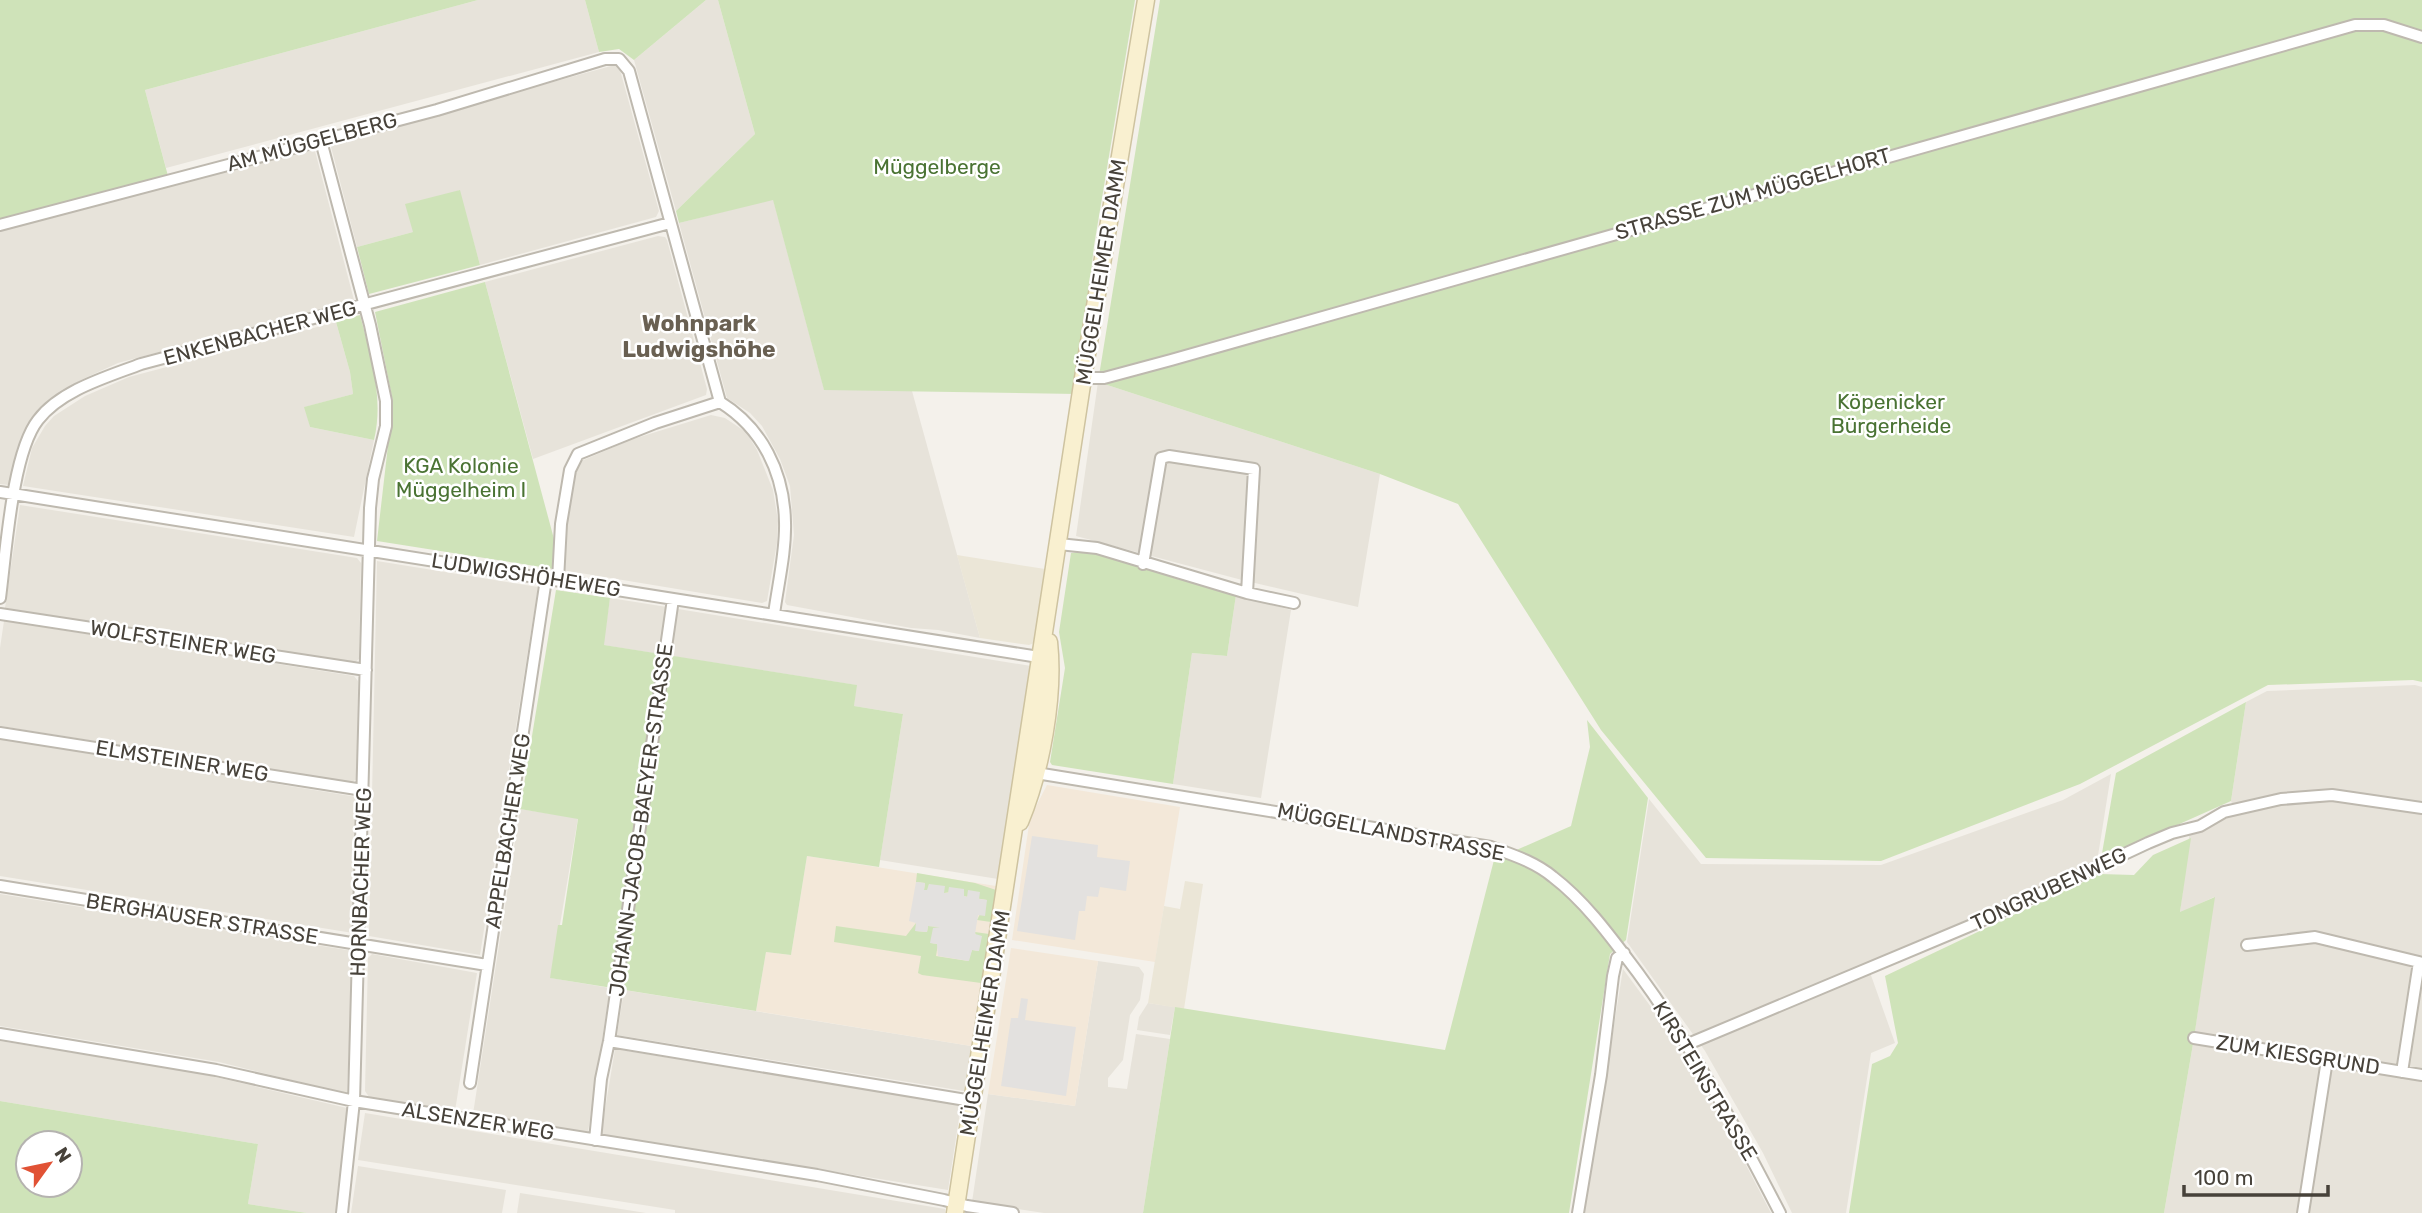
<svg xmlns="http://www.w3.org/2000/svg" width="2422" height="1213" viewBox="0 0 2422 1213" font-family="Rubik,sans-serif">
<rect width="100%" height="100%" fill="#f4f1eb"/>
<path fill="#e7e3da" d="M478,0H585L599,52L166,168L145,90Z
M706,0H718L755,134L676,211L634,60Z
M611,66H617L620,70L659,211L656,217L480,265L459,190L413,232L357,247L330,143Z
M314,147L354,300L118,363L83,379L60,391L38,413L17,448L9,485L0,484V231Z
M773,199L824,389L912,391L980,638L938,630L911,628L787,605L785,602L794,535L790,486L780,459L762,426L750,413L727,398L679,223Z
M658,236L665,237L667,240L707,389L706,395L533,459L485,282Z
M336,322L350,372L353,394L305,407L310,427L374,440L354,537L23,486L32,448L45,426L54,416L85,396L129,377Z
M1098,382L1380,474L1358,607L1242,580L1076,536Z
M711,415L725,418L746,432L757,450L773,490L778,521L777,543L767,601L762,603L562,570L560,561L575,469L579,462L630,440Z
M20,505L357,558L361,563L359,659L354,663L5,608Z
M377,561L538,587L480,955L369,936Z
M1236,595L1291,610L1261,798L1173,784L1192,653L1227,656Z
M610,598L667,607L660,654L603,645Z
M678,609L1031,666L998,879L880,860L903,714L854,706L856,685L671,656Z
M4,621L354,676L358,681L357,779L352,782L0,726V648Z
M2415,685L2422,687V1213H2164L2194,1038L2214,897L2180,913L2190,829L2234,809L2231,801L2246,702L2267,691Z
M0,739L357,797L353,933L0,876Z
M2111,774L2097,862L1867,964L1895,1043L1871,1053L1846,1213H1792L1763,1153L1705,1051L1627,942L1649,799L1701,864L1881,865L2063,800Z
M520,809L578,818L551,978L610,988L588,1132L473,1114Z
M0,894L353,951L347,1094L219,1062L0,1026Z
M372,954L477,973L455,1111L369,1097L365,1091L368,958Z
M1098,961L1139,967L1144,974L1140,1000L1130,1015L1123,1060L1108,1078V1087L1127,1089L1136,1034L1170,1039L1143,1213H1044L972,1202L988,1094L1075,1106Z
M1623,969L1651,1007L1721,1117L1771,1213H1584Z
M624,990L971,1046L964,1091L617,1035Z
M1148,1003L1175,1007L1170,1035L1137,1030L1139,1017Z
M0,1041L198,1073L347,1108L336,1213H307L248,1204L258,1144L0,1101Z
M615,1049L961,1105L948,1190L601,1134Z
M365,1113L945,1209V1213H675V1210L358,1160Z
M358,1166L506,1190L502,1213H351Z
M520,1193L646,1213H517Z"/>
<path fill="#f3e8d9" d="M1047,785L1180,807L1155,962L1012,940L1030,818Z
M807,856L996,886L971,1046L756,1011L766,952L791,955Z
M1011,948L1098,961L1075,1106L988,1094Z"/>
<path fill="#ebe6d7" d="M957,555L1045,569L1034,643L1029,645L980,638Z
M1185,881L1203,884L1184,1009L1148,1003L1164,906L1180,909Z"/>
<path fill="#cfe3b9" fill-rule="evenodd" d="M0,0H478L145,90L168,176L0,221Z
M585,0H706L634,60L619,49L599,52Z
M718,0H1135L1094,246L1077,394L824,390L773,200L679,223L676,211L755,134Z
M1160,0H2422V682L2413,680L2268,685L2080,784L1881,861L1706,858L1601,730L1458,504L1380,474L1098,382Z
M460,190L480,265L369,294L357,247L413,232L405,204Z
M485,282L554,539V569L377,541L393,402L375,312Z
M360,315C371,357 384,398 374,440L310,427L304,407L353,394L350,372L336,322Z
M1086,551L1100,552L1174,578L1236,595L1227,656L1192,653L1173,784L1052,765L1050,762L1065,668L1059,632L1071,553Z
M556,590L610,598L604,645L857,685L854,706L903,714L879,867L807,856L791,955L766,952L756,1011L550,978L558,925H562L578,819L520,809Z
M2246,702L2231,801L2101,859L2116,773Z
M1587,720L1648,798L1626,940L1610,954L1569,1213H1143L1175,1007L1445,1050L1494,860L1571,826L1590,747Z
M2191,838L2180,912L2215,897L2194,1038L2164,1213H1849L1872,1064L1890,1056L1898,1043L1885,976L2100,874L2134,875L2153,855Z
M917,873L975,883L996,890L991,922L977,920L987,900L963,896L964,890L944,893L929,884L928,891L924,890L925,883L916,882Z
M916,923V931L927,932L928,926L940,927L931,943L938,944L936,956L968,961L972,950L979,951L975,932L989,934L981,983L922,975L918,973L921,956L834,942L836,926L906,936Z
M0,1101L258,1144L248,1204L307,1213H0ZM28,1143H70V1185H28Z"/>
<path fill="#e3e1df" d="M1032,836L1098,845L1097,857L1130,861L1126,891L1100,887L1098,897L1087,896L1085,911H1079L1075,940L1017,931Z
M916,882L925,883L924,890H927L929,884L945,886L944,893H948L949,887L964,889V896L967,897L968,890L980,892L979,899L987,900L985,916L978,915L975,934L982,936L979,951L972,950L969,961L938,956L937,944L930,943L933,928L940,927L928,926L927,932L915,931L916,923L909,921Z
M1021,998L1028,999L1025,1020L1076,1027L1066,1096L1001,1086L1011,1018H1018Z"/>
<g fill="none" stroke-linecap="round" stroke-linejoin="round">
<defs>
<path id="street" d="M321,141L370,325L386,401V426L373,479L370,508L354,1101L342,1213
M0,225L437,110L605,59H619L629,71L720,402C762,428 784,472 785,522C786,552 778,584 774,614
M1083,378H1104L1171,360L2355,25H2384L2422,37
M0,492L1045,658
M1059,544L1097,548L1247,593L1294,603
M1143,564L1161,458L1169,456L1254,469L1247,593
M558,580L561,524L570,470L578,454L655,423L720,402
M0,598C6,553 12,453 38,420C61,390 107,377 141,364L670,223
M0,614L366,670
M0,733L363,790
M1030,772L1491,847C1513,855 1535,862 1553,877C1587,903 1613,940 1638,973C1694,1049 1737,1130 1780,1213
M0,886L487,965
M2247,945L2315,937L2419,962L2402,1072
M0,1034L216,1070L354,1101L817,1175L944,1200L967,1206L1013,1213
M2194,1038L2422,1075
M609,1041L972,1101
M1688,1044L1979,922L2148,843L2172,833L2200,826L2224,812L2281,799L2332,795L2422,808
M470,1083L546,579
M595,1140L601,1079L609,1041L673,599
M1578,1213L1601,1075L1613,976L1617,958L1624,953
M2303,1213L2327,1060"/>
<path id="secondary" d="M1020,822C1041,771 1055,697 1049,642
M955,1213L1083,378L1146,0"/>
</defs>
<use href="#street" stroke="#beb9af" stroke-width="14"/>
<use href="#secondary" stroke="#cec3a0" stroke-width="19"/>
<use href="#street" stroke="#fff" stroke-width="10"/>
<use href="#secondary" stroke="#f9f0d0" stroke-width="16"/>
</g>
<g text-anchor="middle" stroke-width="5" stroke-linejoin="round" paint-order="stroke">
<g font-size="21" fill="#47423a" stroke="#fff">
<text transform="translate(312 142) rotate(-15)" y="7">AM MÜGGELBERG</text>
<text transform="translate(1753 194) rotate(-16)" y="7">STRASSE ZUM MÜGGELHORT</text>
<text transform="translate(1101 272) rotate(-81)" y="7">MÜGGELHEIMER DAMM</text>
<text transform="translate(260 333) rotate(-15)" y="7">ENKENBACHER WEG</text>
<text transform="translate(526 575) rotate(9)" y="7">LUDWIGSHÖHEWEG</text>
<text transform="translate(183 642) rotate(9)" y="7">WOLFSTEINER WEG</text>
<text transform="translate(182 761) rotate(9)" y="7">ELMSTEINER WEG</text>
<text transform="translate(641 820) rotate(-82)" y="7">JOHANN-JACOB-BAEYER-STRASSE</text>
<text transform="translate(508 831) rotate(-81)" y="7">APPELBACHER WEG</text>
<text transform="translate(1391 832) rotate(11)" y="7">MÜGGELLANDSTRASSE</text>
<text transform="translate(361 882) rotate(-88)" y="7">HORNBACHER WEG</text>
<text transform="translate(2049 889) rotate(-25)" y="7">TONGRUBENWEG</text>
<text transform="translate(202 919) rotate(9)" y="7">BERGHAUSER STRASSE</text>
<text transform="translate(985 1023) rotate(-81)" y="7">MÜGGELHEIMER DAMM</text>
<text transform="translate(2298 1055) rotate(9)" y="7">ZUM KIESGRUND</text>
<text transform="translate(1705 1081) rotate(59)" y="7">KIRSTEINSTRASSE</text>
<text transform="translate(478 1121) rotate(9)" y="7">ALSENZER WEG</text>
</g>
<g font-size="21" fill="#4a7333" stroke="#fff">
<text x="937" y="174">Müggelberge</text>
<text x="1891" y="409">Köpenicker<tspan x="1891" dy="24">Bürgerheide</tspan></text>
<text x="461" y="473">KGA Kolonie<tspan x="461" dy="24">Müggelheim I</tspan></text>
</g>
<g font-size="23" font-weight="bold" fill="#696052" stroke="#fff">
<text x="699" y="331">Wohnpark<tspan x="699" dy="26">Ludwigshöhe</tspan></text>
</g>
</g>
<g transform="translate(49 1164) rotate(57)"><circle r="33" fill="#ffffff" stroke="#b5b3b0" stroke-width="2"/>
<path d="M0-5L12 26L0 18L-12 26Z" fill="#e15235"/>
<text y="-10" font-size="19" font-weight="bold" text-anchor="middle" fill="#47423a">N</text>
</g>
<path d="M2184 1185v10h144v-10" fill="none" stroke="#47423a" stroke-width="3.5"/>
<text x="2194" y="1185" font-size="21" fill="#47423a" stroke="#ffffff" stroke-width="5" paint-order="stroke">100 m</text>
</svg>
